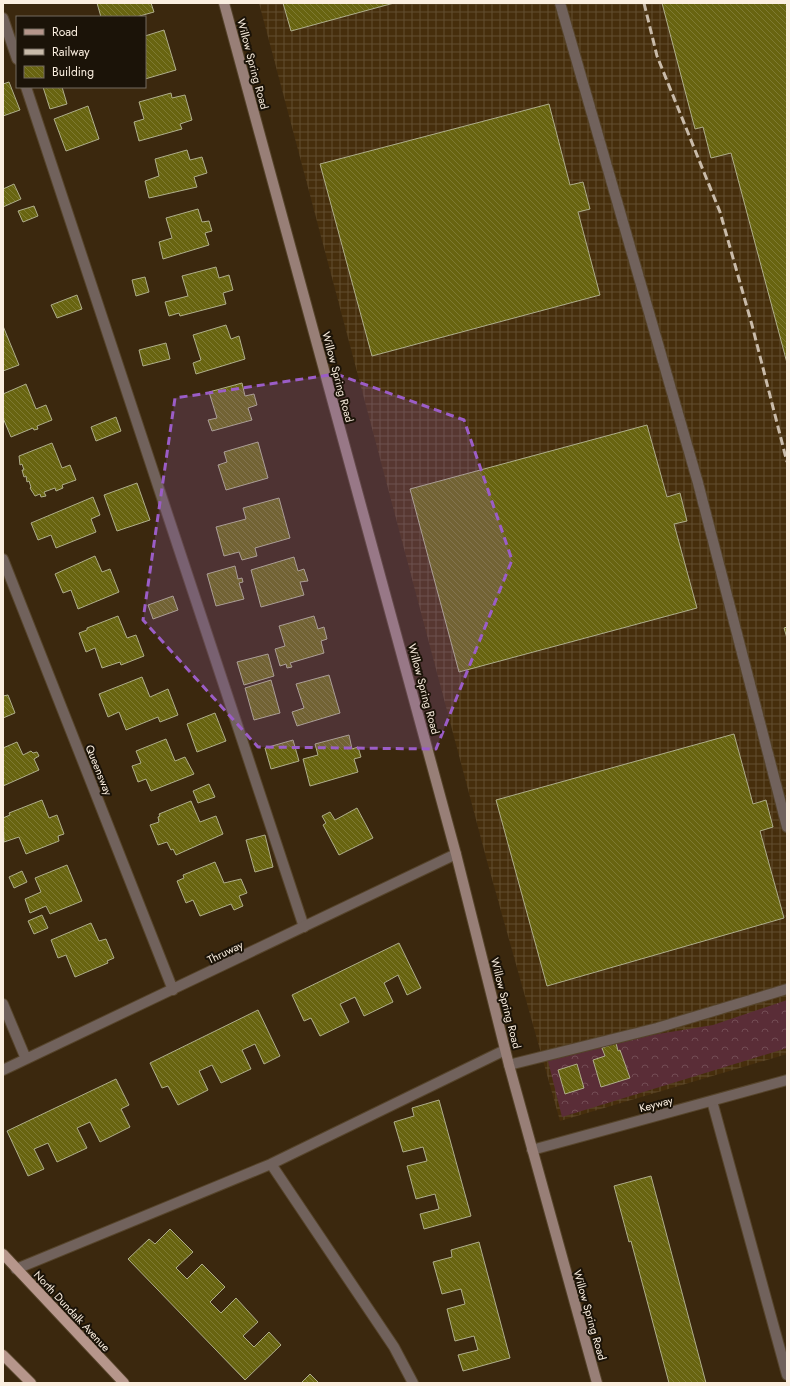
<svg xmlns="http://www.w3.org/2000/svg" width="790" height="1386" viewBox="0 0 790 1386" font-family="Jost,sans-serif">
<defs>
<pattern id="industrial-grid" width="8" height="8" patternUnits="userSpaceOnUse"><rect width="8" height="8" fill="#462e0c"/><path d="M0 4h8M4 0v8" fill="none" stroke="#624d2f"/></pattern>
<pattern id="forest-crowns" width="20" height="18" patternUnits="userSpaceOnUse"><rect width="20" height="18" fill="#5a2d37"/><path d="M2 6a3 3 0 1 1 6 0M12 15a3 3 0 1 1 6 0" fill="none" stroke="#734c54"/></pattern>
<pattern id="building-back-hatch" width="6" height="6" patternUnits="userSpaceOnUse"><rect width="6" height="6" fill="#686410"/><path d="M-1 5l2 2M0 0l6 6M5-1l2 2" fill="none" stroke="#7e7a32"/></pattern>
</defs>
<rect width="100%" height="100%" fill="#3b280e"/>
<path fill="url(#industrial-grid)" d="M259,3H787V1054L560,1121L487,861Z"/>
<path fill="url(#forest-crowns)" d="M787,1000V1048L562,1117L548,1061L609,1042L713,1025Z"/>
<path fill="url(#building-back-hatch)" stroke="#afae8b" d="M97,3H151L154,12L136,17H101Z
M283,3H394L291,31Z
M662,3H787V363L731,153L711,158L703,127L695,129Z
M164,30L176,70L145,79V36Z
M9,82L20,110L3,116V84Z
M43,87H62L67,104L50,109Z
M171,93L172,98L185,95L192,120L180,124L182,129L139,141L134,122L144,119L139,102Z
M549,104L570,185L583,182L590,209L578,212L600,295L372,356L320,164Z
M88,106L99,139L66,151L54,119Z
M187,150L190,160L202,157L207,173L194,177L197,187L149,198L145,181L159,176L155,159Z
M14,184L21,199L3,207V189Z
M34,206L38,216L23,222L18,211Z
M198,209L202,222L209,221L212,231L205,233L209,245L163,259L159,242L172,238L166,218Z
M216,267L219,278L229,275L233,290L223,293L226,304L180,316L179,313L169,316L165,302L188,296L182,276Z
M145,277L149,292L136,296L132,280Z
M77,295L82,309L57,318L51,305Z
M226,325L231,339L239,336L245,359L196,374L193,363L201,360L193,335Z
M3,326L19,365L3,371Z
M166,343L170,359L143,366L139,350Z
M242,383L245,396L254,394L257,405L248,408L252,420L212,431L208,420L217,418L209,392Z
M26,384L36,409L46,405L52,420L37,426L38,429L34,430L33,428L11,437L3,418V394Z
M116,417L121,431L96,441L91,427Z
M647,425L667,497L680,493L687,521L674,524L697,608L459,672L410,489Z
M258,442L268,478L226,490L218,465L227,462L224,452Z
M52,443L62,468L70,465L76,480L62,485L63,488L56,491L55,488L44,492L46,496L41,497L40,494L35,496L30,488L31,487L29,481L27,482L26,476L24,477L22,470H24L22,464L20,465L19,456Z
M137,483L150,520L117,531L104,495Z
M93,497L100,515L91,519L96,532L56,548L51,535L38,540L31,523Z
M279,498L290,538L255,548L257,556L242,560L239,552L224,556L216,527L246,519L243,508Z
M95,556L102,572L110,569L119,592L78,609L71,590L63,593L55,574Z
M294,557L298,571L304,569L308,581L300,582L304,595L261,607L251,570Z
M235,566L238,579L242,578L243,582L239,583L244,599L216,606L207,574Z
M173,596L178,610L153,619L148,605Z
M118,616L127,638L136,635L144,656L121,665L120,662L102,668L95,648L86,652L79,633L87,630V628Z
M314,616L318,629L324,627L327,639L321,641L324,653L290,663L292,667L287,668L286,664L280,666L275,649L285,646L279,626Z
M787,627V638L784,628Z
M268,654L274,676L244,685L237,662Z
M329,675L340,713L297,726L292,712L304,708L296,684Z
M142,677L150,697L168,689L178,715L160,722L158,717L126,730L119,712L108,717L99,694Z
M271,680L280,713L254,720L245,688Z
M8,695L15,713L3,718V696Z
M215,713L226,741L197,752L187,724Z
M734,734L753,804L766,800L773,827L760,831L784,918L547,986L496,800Z
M349,735L352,749L358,747L361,757L354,759L358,772L310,786L303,759L318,755L315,744Z
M166,739L175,761L185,757L194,774L151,791L146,779L138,782L132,766L141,763L136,751Z
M293,740L299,761L271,769L265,748Z
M17,742L23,755L31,751L33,753L37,752L39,756L34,759L39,770L3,786V748Z
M209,784L215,797L198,803L193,791Z
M42,800L49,818L57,815L64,834L58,836L59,841L26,854L19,837L4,842L3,818L10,815L9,813Z
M191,801L200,822L216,816L223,834L176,855L173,849L171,850L167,842L158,845L150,825L159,822L158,817L160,816L159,814Z
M357,808L373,838L339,855L323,825L326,823L322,816L330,812L335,820Z
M265,835L273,867L255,872L246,840Z
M215,862L224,883L241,879L247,893L239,896L243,906L234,910L231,904L200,916L193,900L186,903L177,881L184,878L183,875Z
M67,865L82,901L50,914L46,906L30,913L25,899L41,892L35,878Z
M22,871L27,882L14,888L9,877Z
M42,915L48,928L34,934L28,921Z
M91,923L99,941L106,939L114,958L107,961L108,963L75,977L66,955L58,958L51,940Z
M399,943L421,988L407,995L398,975L384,983L393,1002L364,1016L355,997L340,1004L349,1022L320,1036L311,1018L304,1021L292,995Z
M258,1010L280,1056L264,1064L255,1044L242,1050L251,1069L221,1083L212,1065L199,1071L208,1090L178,1105L168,1086L162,1088L150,1063Z
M616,1043L618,1051L620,1050L630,1078L601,1087L593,1060L605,1056L602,1048Z
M577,1064L584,1088L565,1094L558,1070Z
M116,1079L129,1105L121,1109L130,1127L100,1142L90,1122L77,1128L87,1148L57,1162L48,1143L34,1149L44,1169L28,1176L7,1131Z
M439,1100L471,1216L424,1229L420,1214L439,1209L435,1194L416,1199L407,1166L427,1161L423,1147L403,1152L394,1122L414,1116L412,1108Z
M651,1176L706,1383H669L631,1241L629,1242L614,1186Z
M170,1229L193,1252L176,1268L187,1279L202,1264L225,1287L210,1302L221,1313L236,1298L258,1322L243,1336L254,1347L269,1332L281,1345L245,1380L128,1259L149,1239L155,1244Z
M479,1242L510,1358L463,1371L458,1355L478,1350L474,1336L455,1341L447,1309L465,1304L461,1289L442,1294L433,1262L452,1257L451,1250Z
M310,1374L319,1383H301Z"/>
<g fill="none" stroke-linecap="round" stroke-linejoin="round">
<defs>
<path id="lane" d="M560,3L698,483L787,827
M3,18L17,59
M26,87L304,927
M509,1065L657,1028L787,989
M712,1101L787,1375
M271,1164L394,1347L413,1383
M16,1269L271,1164L505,1050"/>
<path id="street" d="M3,559L173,990
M3,1004L26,1059
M3,1070L456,854
M532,1150L787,1080"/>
<path id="secondary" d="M224,3L456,854L509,1065L597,1383"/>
<path id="primary" d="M3,1254L124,1383
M3,1355L31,1383"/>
</defs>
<use href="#lane" stroke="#56442b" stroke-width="12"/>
<use href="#street" stroke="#56442b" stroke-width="12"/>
<use href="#secondary" stroke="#56442b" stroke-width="12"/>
<use href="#primary" stroke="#56442b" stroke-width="12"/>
<use href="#lane" stroke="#71625c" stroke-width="10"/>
<use href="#street" stroke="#71625c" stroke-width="10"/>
<use href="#secondary" stroke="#987f77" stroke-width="10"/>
<use href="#primary" stroke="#b6968b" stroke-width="10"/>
<path stroke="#c9bbaa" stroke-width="3" stroke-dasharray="8 4" stroke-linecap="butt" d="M644,3L657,56L720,212L752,325L787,462"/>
</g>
<path fill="#9b5dc7" fill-opacity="0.2" stroke="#9b5dc7" stroke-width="3" stroke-dasharray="8 5" stroke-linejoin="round" d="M336,374L464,420L512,560L436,749L258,747L143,620L175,398Z"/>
<g text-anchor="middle" stroke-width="4" stroke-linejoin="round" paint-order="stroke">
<g font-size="11" fill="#fbefe0" stroke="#1b1308">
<text transform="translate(253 64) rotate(75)" y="4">Willow Spring Road</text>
<text transform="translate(338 377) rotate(75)" y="4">Willow Spring Road</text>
<text transform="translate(424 689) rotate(75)" y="4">Willow Spring Road</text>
<text transform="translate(99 770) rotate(68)" y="4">Queensway</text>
<text transform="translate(225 952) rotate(-26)" y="4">Thruway</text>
<text transform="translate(506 1003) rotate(76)" y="4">Willow Spring Road</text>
<text transform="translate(656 1104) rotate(-15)" y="4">Keyway</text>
<text transform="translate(72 1311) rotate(47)" y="4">North Dundalk Avenue</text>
<text transform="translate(590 1315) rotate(74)" y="4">Willow Spring Road</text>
</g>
</g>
<rect width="790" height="1386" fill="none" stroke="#fbefe0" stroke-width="8"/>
<rect x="16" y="16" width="130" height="72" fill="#1b1308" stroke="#756b5e"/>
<rect x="24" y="29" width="20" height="6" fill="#b6968b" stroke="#756b5e"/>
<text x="52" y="36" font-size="12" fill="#fbefe0">Road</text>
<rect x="24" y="49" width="20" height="6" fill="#c9bbaa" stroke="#756b5e"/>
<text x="52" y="56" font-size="12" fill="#fbefe0">Railway</text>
<rect x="24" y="66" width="20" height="12" fill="url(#building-back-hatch)" stroke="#756b5e"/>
<text x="52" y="76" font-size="12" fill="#fbefe0">Building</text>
</svg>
